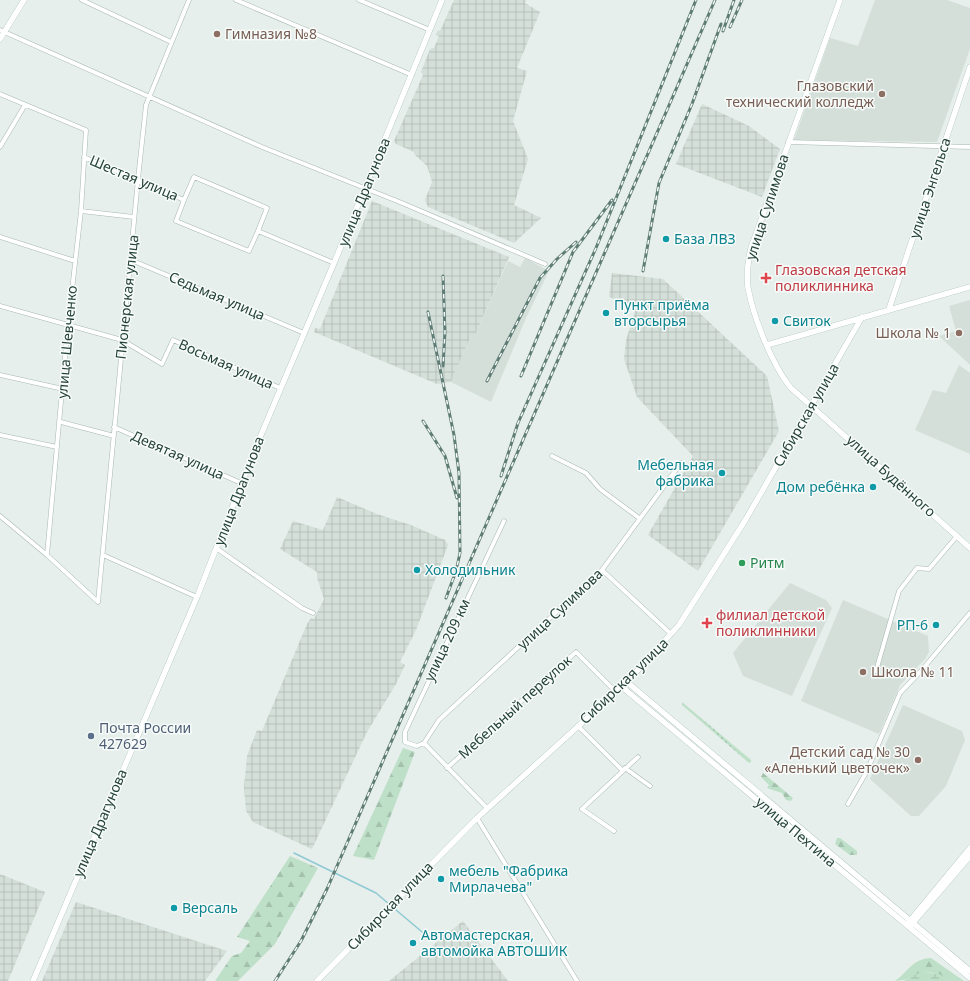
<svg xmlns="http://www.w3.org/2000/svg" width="970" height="981" viewBox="0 0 970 981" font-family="'Noto Sans',sans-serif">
<defs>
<pattern id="industrial-grid" width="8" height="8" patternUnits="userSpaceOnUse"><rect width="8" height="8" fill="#d4dfda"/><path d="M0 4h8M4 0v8" fill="none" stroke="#b6c1bc"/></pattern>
<pattern id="grass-dots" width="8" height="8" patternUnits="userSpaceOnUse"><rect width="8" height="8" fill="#bfe0c8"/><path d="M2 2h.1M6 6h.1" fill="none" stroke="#a4c1ad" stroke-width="1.8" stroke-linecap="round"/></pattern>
<pattern id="forest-firs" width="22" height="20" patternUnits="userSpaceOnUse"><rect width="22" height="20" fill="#bfe0c8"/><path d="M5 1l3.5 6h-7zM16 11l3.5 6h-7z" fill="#a4c1ad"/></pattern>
<pattern id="wetland-marsh" width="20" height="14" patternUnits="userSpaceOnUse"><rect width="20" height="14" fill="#bfe0c8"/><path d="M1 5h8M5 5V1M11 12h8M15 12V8" fill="none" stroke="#a4c1ad"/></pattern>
</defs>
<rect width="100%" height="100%" fill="#e6efeb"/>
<path fill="#d4dfda" d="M875,0H947L970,8V49L937,142L794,140L830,38L858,46Z
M525,258L549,271L526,318L491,402L451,382L469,340L475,335L508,261L520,267Z
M970,300V365L939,336L956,331L949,306Z
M959,365L970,373V454L915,430L933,390L946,393Z
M790,583L826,600L832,608L792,696L743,676L733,653Z
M843,600L928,636L929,652L925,659L900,685L879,734L801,701Z
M903,705L962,731L965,740L946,786L919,816H911L870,779Z"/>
<path fill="url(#industrial-grid)" d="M454,0H526L525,3L540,12L517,68L527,71L513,121L528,159L514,205L541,218L514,243L428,207L425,200L432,182L427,166L414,154V152L396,144L394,141L423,75L421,72L430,49L434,48L439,36L436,35L438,30L440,31Z
M702,104L749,126L780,149L762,197L676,164Z
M372,201L509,257L475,335L469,340L451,382L437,384L314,332L315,328L320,329Z
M612,273L663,279L767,376L779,431L698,571L648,535L693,456L637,397L624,359L626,340L636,308L609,297Z
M337,497L377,514L411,525L445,540L448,545L416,630L400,662L405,665L396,684L367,732L312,849L253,822L246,811L244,787L247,756L257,730L262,731L307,624L311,618L314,619L324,599L317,578V572L280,549L293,521L323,530Z
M0,874L45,892L8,981H0Z
M76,902L227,951L205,981H42Z
M463,921L508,981H389Z"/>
<path fill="url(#grass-dots)" d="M682,702L751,760V762L749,763L682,705Z"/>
<path fill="url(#forest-firs)" d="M403,748L415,752L374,860L353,856Z
M763,773L793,798L791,801L786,800L782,793L767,788L769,785L761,777Z
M837,838H840L857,851V855H850L835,844Z
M290,856L318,868L275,944L238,981H215L232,956L241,953L250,941L237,937Z
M931,958L964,981H948C925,962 916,981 895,981C909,971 912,959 931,958Z"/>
<path fill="url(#wetland-marsh)" d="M921,972L940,974L948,981H903Z"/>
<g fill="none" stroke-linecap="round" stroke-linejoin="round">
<path stroke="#8ec9d4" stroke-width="1.5" d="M294,853L376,893L428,937"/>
<defs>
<path id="street" d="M82,0L171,42
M236,0L412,75
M359,0L430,30
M0,30L262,147L402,203L545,264
M0,94L86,130L81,211L68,325L47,555
M788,142L970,147
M0,147L25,105
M84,157L184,200L194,177L267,208L258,231L334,263
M184,200L176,221L249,251L258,231
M81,211L134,217
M0,237L75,261
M131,260L304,333
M0,306L122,340L162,364L173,340L280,388
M0,375L63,389
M61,422L114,436
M114,427L241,483
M0,435L57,447
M552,456L586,473L600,489L639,518
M0,516L47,555L98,602
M216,548L302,608L313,613
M103,555L197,597
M602,570L671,634
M98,602L138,179L146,105L189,0
M876,671L899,591L917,568L929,569L957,536
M578,726L623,771
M424,743L439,720L602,570L681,463
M424,743L417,746L405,742V732L504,521
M424,743L487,808
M447,768L576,652L616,692
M625,768L650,786
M848,804L867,771L900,693L920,672L970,613
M477,818L577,981
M614,831L582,809L638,757"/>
<path id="secondary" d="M840,0L751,248C748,261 746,274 748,288C754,319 771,362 790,387L970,548
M0,39L24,0
M889,309L970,67
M767,345L970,287
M627,682L970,971
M622,687L970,978
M909,922L970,848
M912,924L970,856
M33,981L197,597L258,442L334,263L442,0
M317,981L477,818L627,682L679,625L746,519L862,317"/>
</defs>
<use href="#street" stroke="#a8b8b2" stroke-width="5"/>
<use href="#secondary" stroke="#a4bbb3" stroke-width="6"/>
<use href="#street" stroke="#fff" stroke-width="4"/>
<use href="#secondary" stroke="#fff" stroke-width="5.5"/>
<defs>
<path id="rail" d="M730,27L742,0
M723,31L734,0
M643,271L659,183L692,104L721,24
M443,276L445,332L443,366
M428,312L454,435L459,473L460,553L456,571L446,598
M521,376L573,252L612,200
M487,381L540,278L557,259L576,242
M423,421L445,456L457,498
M501,476L518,423L596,248L696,0
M275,981L301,941L327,889L715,0"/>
</defs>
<use href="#rail" stroke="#5f7d75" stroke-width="3"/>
<use href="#rail" stroke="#f7fbf9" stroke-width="1.5" stroke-dasharray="4.5" stroke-linecap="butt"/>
</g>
<g fill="#8d6e63" stroke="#f7fbf9" stroke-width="1.5">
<circle cx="217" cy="34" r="4"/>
<circle cx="882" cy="94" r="4"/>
<circle cx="959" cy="333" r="4"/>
<circle cx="863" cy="672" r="4"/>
<circle cx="918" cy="760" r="4"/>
</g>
<g fill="#0f9aa8" stroke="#f7fbf9" stroke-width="1.5">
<circle cx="666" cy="239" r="4"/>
<circle cx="606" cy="313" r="4"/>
<circle cx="775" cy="321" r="4"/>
<circle cx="722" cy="473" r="4"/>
<circle cx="873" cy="487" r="4"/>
<circle cx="417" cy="570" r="4"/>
<circle cx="936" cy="625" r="4"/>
<circle cx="441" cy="879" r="4"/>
<circle cx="174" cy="908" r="4"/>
<circle cx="413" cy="943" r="4"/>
</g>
<g fill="#e0444e" stroke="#f7fbf9" stroke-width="1.5">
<path d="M764 272h4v4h4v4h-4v4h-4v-4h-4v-4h4z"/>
<path d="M705 617h4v4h4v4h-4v4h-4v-4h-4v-4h4z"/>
</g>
<circle fill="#2e9e5b" stroke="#f7fbf9" stroke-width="1.5" cx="742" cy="563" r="4"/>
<circle fill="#5c6f8a" stroke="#f7fbf9" stroke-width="1.5" cx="91" cy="736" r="4"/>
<g text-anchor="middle" stroke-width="3" stroke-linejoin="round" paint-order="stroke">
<g font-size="14" fill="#785e54" stroke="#f7fbf9" text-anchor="end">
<text x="225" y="39" text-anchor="start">Гимназия №8</text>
<text x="874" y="91">Глазовский<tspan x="874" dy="16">технический колледж</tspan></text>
<text x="951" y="338">Школа № 1</text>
<text x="871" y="677" text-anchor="start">Школа № 11</text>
<text x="910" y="757">Детский сад № 30<tspan x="910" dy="16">«Аленький цветочек»</tspan></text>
</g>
<g font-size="14" fill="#24423a" stroke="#f7fbf9">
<text transform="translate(134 178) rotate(23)" y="5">Шестая улица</text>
<text transform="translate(930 188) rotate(-72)" y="5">улица Энгельса</text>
<text transform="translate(364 192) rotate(-68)" y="5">улица Драгунова</text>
<text transform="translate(767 207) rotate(-72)" y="5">улица Сулимова</text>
<text transform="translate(217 296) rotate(23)" y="5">Седьмая улица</text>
<text transform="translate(127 297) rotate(-84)" y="5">Пионерская улица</text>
<text transform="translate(67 342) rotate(-85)" y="5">улица Шевченко</text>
<text transform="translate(226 364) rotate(24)" y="5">Восьмая улица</text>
<text transform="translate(806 415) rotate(-60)" y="5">Сибирская улица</text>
<text transform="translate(178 455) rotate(24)" y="5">Девятая улица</text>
<text transform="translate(891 476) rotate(42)" y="5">улица Будённого</text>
<text transform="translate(239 491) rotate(-69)" y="5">улица Драгунова</text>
<text transform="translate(560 609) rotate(-43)" y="5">улица Сулимова</text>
<text transform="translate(447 640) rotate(-65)" y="5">улица 209 км</text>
<text transform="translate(624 681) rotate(-44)" y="5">Сибирская улица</text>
<text transform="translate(515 707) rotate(-42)" y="5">Мебельный переулок</text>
<text transform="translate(100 823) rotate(-67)" y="5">улица Драгунова</text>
<text transform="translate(796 832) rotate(40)" y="5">улица Пехтина</text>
<text transform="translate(390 906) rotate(-46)" y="5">Сибирская улица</text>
</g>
<g font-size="14" fill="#0d838f" stroke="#f7fbf9" text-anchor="start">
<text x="674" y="244">База ЛВЗ</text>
<text x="614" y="310">Пункт приёма<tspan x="614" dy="16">вторсырья</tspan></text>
<text x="783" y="326">Свиток</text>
<text x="714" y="470" text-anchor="end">Мебельная<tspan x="714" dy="16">фабрика</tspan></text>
<text x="865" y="492" text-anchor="end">Дом ребёнка</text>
<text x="425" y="575">Холодильник</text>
<text x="928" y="630" text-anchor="end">РП-6</text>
<text x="449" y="876">мебель "Фабрика<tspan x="449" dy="16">Мирлачева"</tspan></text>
<text x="182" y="913">Версаль</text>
<text x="421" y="940">Автомастерская,<tspan x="421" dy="16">автомойка АВТОШИК</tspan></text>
</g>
<g font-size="14" fill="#be3a42" stroke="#f7fbf9" text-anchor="start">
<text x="775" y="275">Глазовская детская<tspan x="775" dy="16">поликлинника</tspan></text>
<text x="716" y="620">филиал детской<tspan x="716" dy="16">поликлинники</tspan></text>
</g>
<g font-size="14" fill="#27864d" stroke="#f7fbf9" text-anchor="start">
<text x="750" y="568">Ритм</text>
</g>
<g font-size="14" fill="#4e5e75" stroke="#f7fbf9" text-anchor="start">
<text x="99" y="733">Почта России<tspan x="99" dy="16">427629</tspan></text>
</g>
</g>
</svg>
